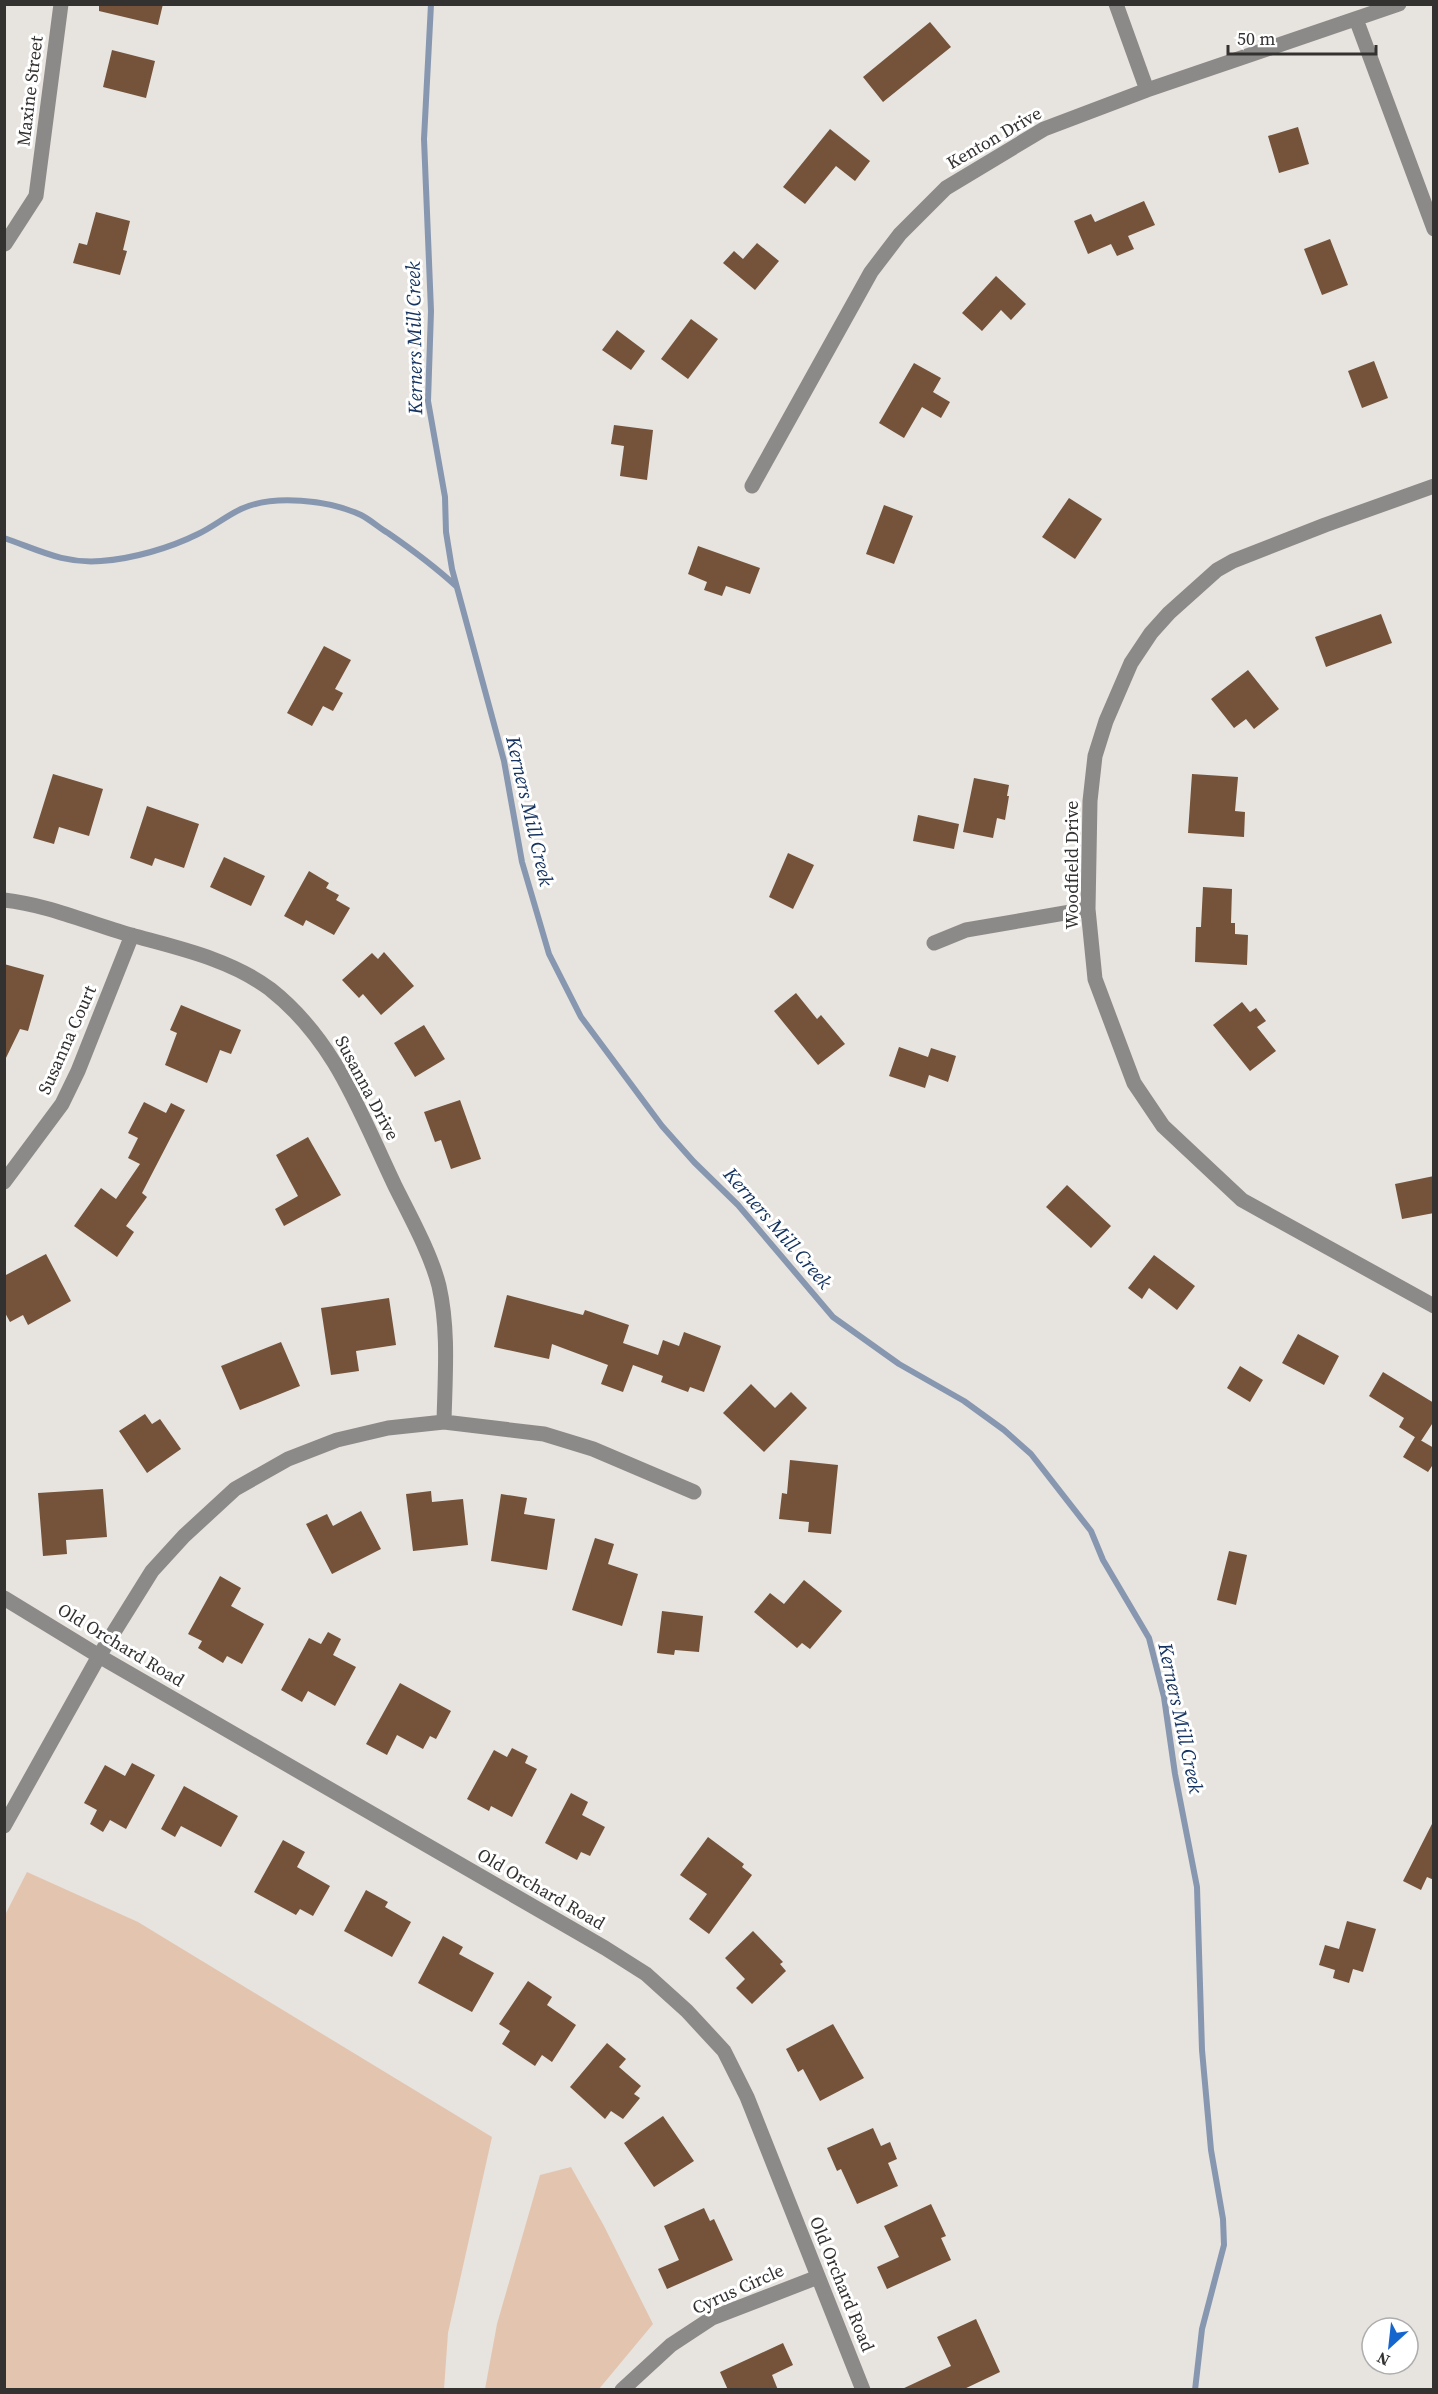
<svg xmlns="http://www.w3.org/2000/svg" width="1438" height="2394" viewBox="0 0 1438 2394" font-family="'Source Serif 4',serif">
<rect width="100%" height="100%" fill="#e7e3df"/>
<path fill="#e3c5af" d="M27,1872L138,1922L492,2137L448,2333L444,2389H5L4,1917Z
M571,2167L604,2226L653,2324L599,2389H485L497,2324L540,2175Z"/>
<g fill="none" stroke-linecap="round" stroke-linejoin="round">
<path stroke="#8797b0" stroke-width="6" d="M431,4L424,139L431,311L428,401L445,497L446,532L452,569L504,761L522,862L549,954L581,1017L662,1126L694,1162L738,1205L833,1317L899,1364L964,1401L1004,1430L1031,1454L1091,1531L1103,1560L1149,1638L1164,1697L1175,1774L1197,1887L1202,2050L1211,2150L1223,2219L1224,2245L1202,2329L1195,2390
M4,538C39,550 63,564 101,561C132,559 170,548 198,534C213,527 226,516 241,509C273,494 329,500 361,515C371,520 379,528 388,533C414,551 433,565 456,586"/>
</g>
<path fill="#74533a" d="M99,4H163L158,25L99,11Z
M930,22L951,47L883,102L863,77Z
M112,50L155,61L146,98L103,87Z
M1298,127L1309,164L1279,173L1268,136Z
M830,129L870,161L855,181L836,166L805,204L783,187Z
M1144,201L1155,225L1128,236L1134,249L1117,256L1111,244L1088,254L1074,221L1091,214L1095,222Z
M96,212L130,221L123,250L127,251L120,275L73,263L79,243L87,245Z
M1330,239L1348,285L1322,295L1304,249Z
M757,243L779,261L755,290L723,263L734,251L743,259Z
M996,276L1026,304L1011,320L1001,310L982,331L962,313Z
M691,319L718,339L688,379L661,359Z
M617,330L645,351L631,370L602,350Z
M1374,361L1388,398L1362,408L1348,371Z
M914,363L941,378L933,392L950,402L941,418L922,407L904,438L879,423Z
M614,425L653,430L647,480L620,476L624,446L611,444Z
M1069,498L1102,519L1075,559L1042,537Z
M884,505L913,516L894,564L866,554Z
M698,546L760,568L750,594L726,586L722,596L704,590L707,582L688,574Z
M1381,614L1392,643L1326,667L1315,637Z
M324,646L351,660L335,689L343,693L333,711L323,706L312,726L287,713Z
M1248,670L1279,709L1254,729L1246,719L1234,728L1211,699Z
M53,774L103,789L89,836L59,827L54,844L33,838Z
M1192,774L1238,777L1235,811L1245,812L1244,837L1188,833Z
M974,778L1009,785L1007,796H1009L1005,820L997,818L993,838L963,832Z
M147,806L199,824L184,868L155,858L152,866L130,858Z
M918,815L959,824L954,849L913,841Z
M788,853L814,865L793,909L769,897Z
M224,857L265,876L251,906L210,887Z
M309,871L329,883L326,888L339,895L336,900L350,908L334,935L306,920L303,926L284,916Z
M1203,887L1232,889L1231,923H1235V934L1248,935L1247,965L1195,962L1196,927H1201Z
M384,952L414,986L381,1015L363,994L359,998L342,980L372,953L378,959Z
M4,964L44,975L28,1031L20,1029L4,1062Z
M796,993L817,1019L821,1015L845,1044L818,1065L774,1011Z
M1242,1002L1250,1012L1256,1008L1266,1021L1257,1027L1276,1051L1250,1071L1213,1025Z
M181,1005L241,1030L231,1054L220,1050L207,1083L165,1065L177,1033L170,1030Z
M424,1025L445,1059L415,1077L394,1043Z
M899,1047L928,1057L931,1048L956,1056L948,1082L929,1075L925,1088L889,1076Z
M460,1100L481,1159L451,1169L441,1140L435,1142L424,1112Z
M144,1102L166,1113L171,1103L185,1110L142,1193L147,1197L126,1226L134,1232L117,1257L74,1226L101,1188L116,1199L140,1164L128,1158L138,1138L128,1133Z
M308,1137L341,1195L284,1226L275,1209L298,1196L276,1155Z
M1434,1176V1213L1402,1219L1395,1184Z
M1067,1185L1111,1226L1091,1248L1046,1207Z
M46,1254L71,1301L28,1325L23,1315L10,1322L4,1311V1276Z
M1154,1255L1195,1286L1177,1310L1149,1288L1142,1299L1128,1288Z
M507,1295L583,1315L585,1310L629,1325L623,1343L658,1355L663,1340L679,1346L684,1332L721,1346L704,1392L690,1387L688,1392L661,1382L663,1376L633,1365L623,1392L601,1384L608,1365L552,1344L549,1359L494,1347Z
M389,1298L396,1345L356,1351L359,1371L331,1375L321,1308Z
M1298,1334L1339,1356L1324,1385L1282,1363Z
M281,1342L300,1386L240,1410L221,1366Z
M1240,1366L1263,1380L1250,1402L1227,1388Z
M1383,1372L1434,1403V1421L1421,1441L1399,1427L1404,1418L1369,1396Z
M751,1384L775,1408L791,1392L807,1408L764,1452L723,1413Z
M145,1414L152,1424L160,1419L181,1449L147,1473L119,1431Z
M1415,1437L1434,1448V1463L1428,1472L1403,1457Z
M790,1460L838,1465L831,1534L808,1532L809,1522L779,1519L782,1493L787,1494Z
M103,1489L107,1537L66,1540L67,1554L43,1556L38,1493Z
M431,1491L432,1502L463,1499L468,1545L413,1551L406,1494Z
M501,1494L527,1498L524,1514L555,1519L547,1570L491,1561Z
M361,1511L381,1549L332,1574L306,1524L327,1514L333,1526Z
M595,1538L614,1544L608,1564L638,1574L622,1626L572,1610Z
M1229,1551L1247,1555L1236,1605L1217,1600Z
M220,1576L241,1588L231,1606L264,1624L242,1664L227,1656L223,1663L198,1648L202,1641L188,1634Z
M804,1580L842,1611L810,1649L802,1643L797,1648L754,1612L770,1593L784,1604Z
M662,1611L703,1616L699,1652L675,1650L674,1655L657,1653Z
M328,1632L341,1639L333,1655L356,1667L335,1706L308,1691L302,1702L281,1690L309,1638L321,1644Z
M400,1683L451,1711L436,1739L430,1736L423,1749L397,1735L387,1755L366,1744Z
M512,1748L528,1756L525,1763L537,1769L512,1817L491,1806L489,1811L467,1799L494,1750L507,1757Z
M132,1763L155,1775L126,1829L110,1820L103,1832L90,1824L97,1810L84,1803L105,1765L125,1776Z
M184,1786L238,1816L221,1847L181,1826L175,1837L161,1829Z
M571,1793L588,1802L582,1815L605,1827L590,1856L581,1852L577,1860L545,1843Z
M1434,1820V1880L1427,1877L1421,1890L1403,1881Z
M708,1837L744,1864L742,1867L752,1875L709,1934L689,1919L707,1894L680,1875Z
M283,1840L305,1852L297,1867L330,1886L313,1916L300,1909L296,1915L254,1892Z
M366,1890L388,1902L385,1907L411,1922L392,1957L344,1931Z
M1347,1921L1376,1929L1363,1972L1353,1969L1349,1983L1333,1978L1335,1970L1319,1965L1325,1945L1339,1949Z
M753,1931L783,1962L780,1964L786,1971L752,2004L736,1988L745,1979L725,1958Z
M443,1936L463,1947L459,1954L494,1973L472,2012L418,1983Z
M528,1981L552,1997L547,2005L576,2025L552,2062L542,2055L535,2066L502,2044L510,2031L499,2024Z
M833,2024L864,2078L820,2101L803,2069L798,2072L786,2049Z
M607,2043L626,2059L619,2067L641,2086L634,2094L640,2098L623,2119L611,2111L605,2119L570,2087Z
M663,2116L694,2161L654,2187L624,2143Z
M873,2128L881,2146L890,2142L897,2159L888,2163L898,2186L857,2204L841,2169L837,2171L827,2148Z
M931,2204L946,2236L941,2238L951,2260L887,2289L877,2267L899,2257L884,2226Z
M704,2208L710,2221L714,2219L733,2260L667,2289L658,2269L679,2260L664,2226Z
M976,2319L1000,2372L962,2390H900L951,2366L937,2337Z
M783,2343L793,2365L772,2375L778,2390H728L720,2372Z"/>
<g fill="none" stroke-linecap="round" stroke-linejoin="round">
<path stroke="#8c8a88" stroke-width="15" d="M1116,4L1147,90
M1356,19L1434,229
M5,244L36,196L61,4
M752,486L871,272L900,234L946,188L1044,129L1147,90L1399,4
M1434,486L1325,525L1233,561L1217,570L1169,613L1151,633L1131,663L1106,721L1095,756L1090,801L1088,909L1095,979L1134,1083L1163,1126L1242,1200L1434,1306
M4,900C49,905 88,923 131,935C178,948 230,959 270,989C336,1041 360,1113 395,1186C410,1216 431,1254 439,1286C449,1330 445,1377 444,1422
M934,943L966,930L1088,909
M4,1182L62,1104L78,1071L132,935
M4,1598L99,1656L605,1948L646,1974L687,2011L724,2051L747,2097L863,2390
M4,1826L99,1656L152,1571L184,1536L235,1489L288,1459L337,1440L388,1428L444,1422L544,1434L593,1449L694,1492
M622,2390L671,2345L712,2318L818,2277"/>
</g>
<g text-anchor="middle" stroke-width="6" stroke-linejoin="round" paint-order="stroke">
<g font-size="18" fill="#343231" stroke="#fff">
<text transform="translate(30 91) rotate(-83)" y="6">Maxine Street</text>
<text transform="translate(994 138) rotate(-30)" y="6">Kenton Drive</text>
<text transform="translate(1072 865) rotate(-90)" y="6">Woodfield Drive</text>
<text transform="translate(67 1040) rotate(-66)" y="6">Susanna Court</text>
<text transform="translate(367 1088) rotate(62)" y="6">Susanna Drive</text>
<text transform="translate(121 1645) rotate(31)" y="6">Old Orchard Road</text>
<text transform="translate(541 1889) rotate(30)" y="6">Old Orchard Road</text>
<text transform="translate(842 2284) rotate(68)" y="6">Old Orchard Road</text>
<text transform="translate(738 2289) rotate(-24)" y="6">Cyrus Circle</text>
</g>
<g font-size="20" font-style="italic" fill="#143360" stroke="#fff">
<text transform="translate(414 338) rotate(-91)" y="7">Kerners Mill Creek</text>
<text transform="translate(530 811) rotate(77)" y="7">Kerners Mill Creek</text>
<text transform="translate(778 1228) rotate(49)" y="7">Kerners Mill Creek</text>
<text transform="translate(1181 1718) rotate(78)" y="7">Kerners Mill Creek</text>
</g>
</g>
<rect width="1438" height="2394" fill="none" stroke="#343231" stroke-width="12"/>
<g transform="translate(1390 2346) rotate(207)"><circle r="28" fill="#ffffff" stroke="#aeadad" stroke-width="1.5"/>
<path d="M0-4.5L10 22L0 15L-10 22Z" fill="#1565cf"/>
<text y="-9" font-size="16" font-weight="bold" text-anchor="middle" fill="#343231">N</text>
</g>
<path d="M1228 45v9h148v-9" fill="none" stroke="#343231" stroke-width="3"/>
<text x="1237" y="45" font-size="18" fill="#343231" stroke="#ffffff" stroke-width="4.5" paint-order="stroke">50 m</text>
</svg>
